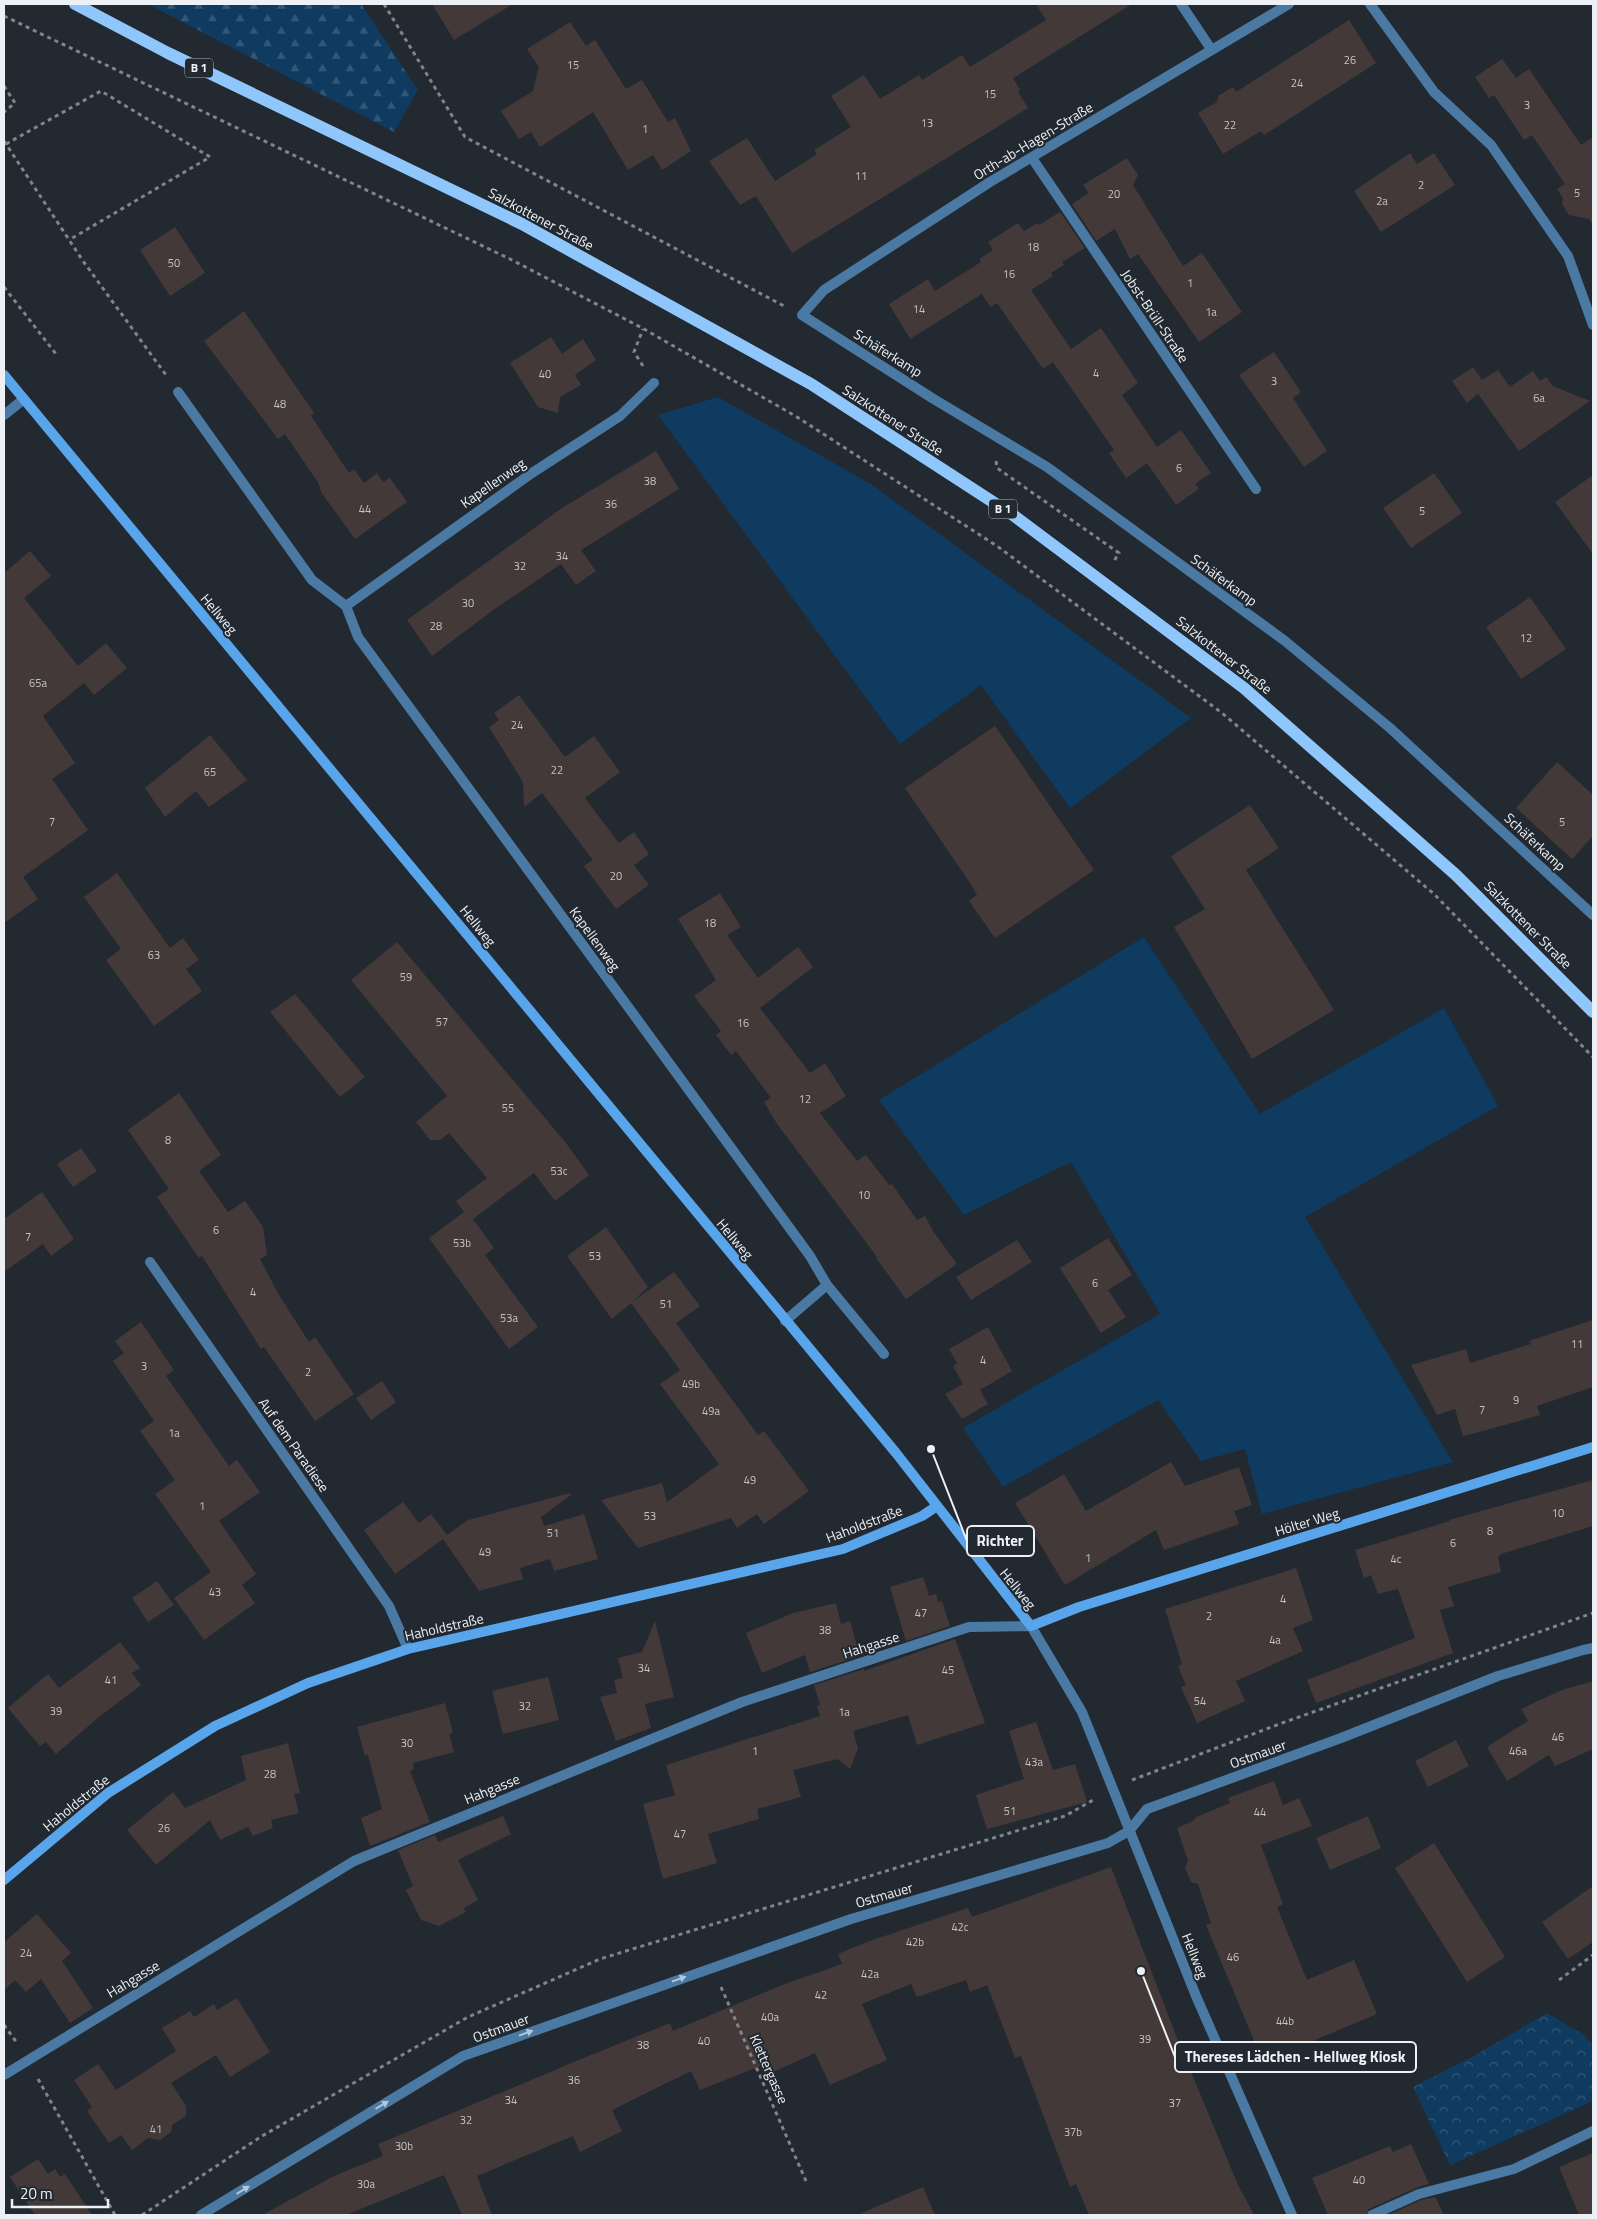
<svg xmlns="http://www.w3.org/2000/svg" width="1597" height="2219" viewBox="0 0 1597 2219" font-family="'Titillium Web',sans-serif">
<defs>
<pattern id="forest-firs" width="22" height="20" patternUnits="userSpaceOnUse" patternTransform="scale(1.25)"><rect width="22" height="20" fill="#0f3b60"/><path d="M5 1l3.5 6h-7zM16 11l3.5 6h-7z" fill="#325877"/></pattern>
<pattern id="park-crowns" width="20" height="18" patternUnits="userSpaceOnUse" patternTransform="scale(1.25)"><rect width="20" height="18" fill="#0f3b60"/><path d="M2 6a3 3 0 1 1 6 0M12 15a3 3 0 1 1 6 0" fill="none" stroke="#325877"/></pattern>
</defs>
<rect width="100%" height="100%" fill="#222930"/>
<path fill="#0f3b60" d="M718,397L871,484L1191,718L1070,808L981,685L900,744L658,415Z
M1144,937L1260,1114L1444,1008L1498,1106L1305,1217L1453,1462L1262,1514L1245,1449L1201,1461L1158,1400L1003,1487L963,1428L1160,1314L1071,1162L964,1215L879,1100Z"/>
<path fill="url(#forest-firs)" d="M148,4H361L418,90L394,132Z"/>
<path fill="url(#park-crowns)" d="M1547,2013L1584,2035L1593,2046V2101L1450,2165L1413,2087L1474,2056Z"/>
<path fill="#443939" d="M432,4H513L454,40Z
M1036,4H1132L1013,78L1020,90L1018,92L1028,108L792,253L756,196L740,205L709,161L747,138L775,181L817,154L814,150L851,127L831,96L864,75L880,99L919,75L922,80L962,55L970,67L1046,20Z
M1349,20L1376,63L1264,135L1261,131L1223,154L1198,113L1217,102L1218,96L1233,87L1236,92Z
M570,22L586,46L595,40L626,89L642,80L668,122L675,118L691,151L662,170L653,155L628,170L593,112L540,147L531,132L519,139L501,111L533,91L539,67L527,49Z
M1502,59L1516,78L1529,69L1581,145L1593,137V225L1589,219L1569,215L1562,204L1563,198L1557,189L1565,184L1532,135L1524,140L1494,95L1489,98L1475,77Z
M1410,153L1417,164L1434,153L1455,185L1381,232L1354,191Z
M1127,158L1138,175L1133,185L1183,266L1202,253L1242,312L1199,342L1138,254L1130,259L1115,229L1096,241L1072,204L1089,193L1083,185Z
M1060,212L1085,248L1062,262L1064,265L1051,273L1053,276L1031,290L1071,349L1101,328L1138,383L1122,395L1157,447L1181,430L1211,473L1195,484L1199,489L1176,505L1147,463L1126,478L1109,453L1114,450L1053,362L1043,369L997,303L990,307L982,294L910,339L889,304L928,279L935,291L981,262L979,259L993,250L988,242L1018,223L1024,231L1037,223L1039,225Z
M175,227L205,273L170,296L140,250Z
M244,311L314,413L311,416L349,473L354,469L364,483L377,473L383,482L390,478L407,502L355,539L321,492L319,484L285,434L278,439L204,341Z
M551,337L562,354L583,339L596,360L575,375L581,385L560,397L558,413L538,407L510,363Z
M1274,352L1301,392L1293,398L1327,451L1304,467L1239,375Z
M1473,367L1482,380L1498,370L1510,387L1533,371L1540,381L1546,377L1553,386L1590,401L1519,451L1478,394L1467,403L1452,381Z
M656,451L679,489L581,550L596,571L576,585L561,564L496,608L432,656L407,620L562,508Z
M1434,473L1462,513L1411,548L1383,508Z
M1593,475V554L1555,502Z
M30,551L51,576L24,598L78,666L106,643L127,668L94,695L84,683L43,716L75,763L52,779L88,830L23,877L38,899L4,923V573Z
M1530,597L1566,649L1521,679L1486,627Z
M519,695L565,757L594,736L620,772L585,798L619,843L634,832L649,854L634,865L649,885L616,909L584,866L593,860L542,793L524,807L523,782L489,727L499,720L494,713Z
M995,726L1094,870L995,938L969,901L977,895L968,880L905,788Z
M210,735L247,780L209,807L196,791L165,817L145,788Z
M1557,762L1593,795V836L1572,859L1516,808Z
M1250,805L1279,848L1246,870L1334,1010L1252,1059L1174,927L1205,909L1171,856Z
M117,873L170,948L183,938L199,960L186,969L202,991L154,1026L106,960L121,949L84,897Z
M720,893L741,927L727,935L758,978L798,947L813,967L760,1008L810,1073L825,1063L846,1096L820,1113L857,1161L866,1155L889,1185L892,1184L917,1220L925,1216L933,1231L957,1264L906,1299L876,1258L877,1257L777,1124L764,1102L771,1098L736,1051L731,1055L716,1035L721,1031L694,996L716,980L678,919Z
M397,942L566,1143L589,1175L555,1201L534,1173L473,1219L494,1248L485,1255L538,1327L509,1349L429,1238L464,1212L456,1201L487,1178L449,1133L440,1140H430L416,1122L447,1096L351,980Z
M295,994L365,1077L340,1097L270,1012Z
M179,1093L221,1155L199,1171L228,1212L245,1201L263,1227L267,1255L260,1259L279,1295L309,1342L315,1337L354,1394L315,1421L264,1347L261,1349L202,1256L199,1258L157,1197L169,1189L128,1130Z
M81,1148L97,1171L73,1187L57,1164Z
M42,1192L74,1239L51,1256L43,1244L4,1272V1219Z
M606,1227L648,1287L632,1302L674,1272L700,1306L676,1323L758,1435L764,1431L809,1491L764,1524L757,1514L737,1528L731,1518L638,1548L601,1500L662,1483L667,1502L719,1464L660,1384L680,1370L631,1303L612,1319L567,1256Z
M1108,1238L1132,1275L1108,1290L1126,1317L1101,1333L1060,1268Z
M1017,1240L1032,1262L971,1300L956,1277Z
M1593,1320V1387L1537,1406L1540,1415L1472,1434L1463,1436L1455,1409L1437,1415L1411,1365L1466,1349L1470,1363L1531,1344L1529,1341Z
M141,1322L174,1370L166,1376L229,1466L237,1460L260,1492L219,1521L256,1574L242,1585L255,1603L204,1640L174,1598L211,1572L155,1494L175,1480L140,1431L154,1421L113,1361L124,1353L115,1341Z
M988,1327L1012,1371L980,1390L988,1404L962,1419L945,1394L963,1384L953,1366L957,1363L949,1349Z
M382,1381L396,1402L371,1420L356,1398Z
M1171,1462L1185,1486L1239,1467L1252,1505L1234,1511L1239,1524L1164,1550L1156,1530L1065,1585L1015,1503L1064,1474L1086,1511Z
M1593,1480V1526L1501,1554L1498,1557L1501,1572L1448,1587L1454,1606L1440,1610L1453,1653L1316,1703L1307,1680L1415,1638L1398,1589L1378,1594L1371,1575L1364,1578L1355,1550L1450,1521L1449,1520Z
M570,1493L571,1495L541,1517L544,1526L584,1514L598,1559L554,1571L550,1559L520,1568L523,1579L479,1591L443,1539L395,1574L364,1530L403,1502L419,1523L431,1514L447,1535L468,1520Z
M1296,1568L1313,1620L1293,1628L1303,1651L1236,1681L1245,1701L1197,1723L1181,1687L1186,1685L1178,1666L1182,1664L1165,1609Z
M923,1577L929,1596L936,1594L938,1602L942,1601L950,1626L906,1641L890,1587Z
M157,1581L174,1605L148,1622L132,1598Z
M836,1603L841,1624L850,1621L860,1656L810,1672L805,1655L762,1673L746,1633L793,1613Z
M655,1621L674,1697L645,1704L651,1728L616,1741L600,1697L617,1693L614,1680L623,1678L618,1658L642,1652Z
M955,1639L985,1723L917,1745L908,1715L853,1731L858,1748L850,1769L838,1759L793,1770L801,1797L757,1809L759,1819L708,1834L717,1863L663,1879L643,1804L675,1795L666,1765L820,1716L817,1706L820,1705L814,1685L864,1669V1671Z
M120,1642L140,1668L132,1673L141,1685L99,1717L56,1754L46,1742L40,1746L8,1708L48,1674L59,1688Z
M548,1677L559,1720L503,1734L492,1691Z
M1593,1681V1749L1555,1766L1549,1755L1507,1781L1487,1747L1528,1721L1521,1709L1562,1690Z
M445,1703L453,1733L449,1734L454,1752L413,1763L414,1769L410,1771L430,1822L370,1846L361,1818L382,1809L368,1755L365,1756L357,1727Z
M1036,1722L1053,1770L1075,1764L1087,1802L987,1829L976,1795L1024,1779L1009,1731Z
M1456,1740L1469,1766L1428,1787L1415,1761Z
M288,1743L300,1793L294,1794L299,1813L271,1820L273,1828L253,1836L248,1827L220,1840L210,1820L156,1865L127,1830L173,1792L185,1808L246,1780L241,1756Z
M1274,1781L1283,1805L1299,1798L1312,1826L1261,1845L1283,1904L1277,1907L1307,1980L1354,1960L1377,2014L1263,2062L1206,1925L1211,1923L1198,1884L1191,1882L1185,1868L1188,1861L1177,1828L1193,1821L1196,1817L1230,1803L1228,1798Z
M503,1816L511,1834L458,1860L478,1900L464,1908L466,1912L439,1926L421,1920L406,1890L413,1886L398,1850L435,1835L438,1842Z
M1368,1816L1381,1848L1330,1870L1316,1838Z
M1434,1843L1505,1957L1467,1982L1395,1868Z
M1111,1867L1179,2043L1238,2185L1254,2215H1089L1076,2184L1070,2187L1021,2056L1015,2058L987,1985L970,1992L966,1980L917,1997L911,1984L862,2004L887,2060L830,2085L815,2053L769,2074L765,2064L700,2090L691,2071L612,2110L622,2131L580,2152L573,2136L477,2176L492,2215H462L444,2175L346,2215H262L334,2176L383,2156L378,2144L586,2057L670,2023L673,2031L782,1985L842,1964L838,1954L867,1942L968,1908L972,1917Z
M1593,1886V1942L1568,1959L1542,1922Z
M37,1914L71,1953L62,1961L93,2008L70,2023L41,1979L26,1992L15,1980L4,1990V1942Z
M237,1998L270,2052L230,2077L216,2055L171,2083L186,2106V2116L172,2125L171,2132L160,2140L148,2138L132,2150L121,2135L109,2143L87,2111L92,2107L74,2080L98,2064L116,2090L176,2051L162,2028L190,2011L194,2017L214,2004L217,2010Z
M1411,2144L1429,2184L1416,2188L1369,2209L1365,2215H1328L1312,2178L1390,2146L1393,2152Z
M1593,2153V2215H1579L1559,2167Z
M38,2159L48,2174L55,2169L60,2177L65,2174L92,2215H35L10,2177Z
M923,2187L935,2215H857Z
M1435,2197L1444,2215H1388L1421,2200Z"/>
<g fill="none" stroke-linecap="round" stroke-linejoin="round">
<path stroke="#7f858b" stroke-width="3" stroke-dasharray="4 4" stroke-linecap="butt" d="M384,4L465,137L784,306
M4,16L512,260L644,329L797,417L997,546L1222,713L1434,894L1593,1057
M4,86L15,103L4,112
M4,141L83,261L166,375
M6,144L101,91L210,157L69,240
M4,287L56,354
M643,366L634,352L643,329
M996,461L997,468L1119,553L1114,561
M1132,1780L1282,1723L1593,1613
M1559,1980L1593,1955
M721,1987L806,2181
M4,2025L17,2043
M38,2079L115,2215
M142,2215L262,2136L468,2017L600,1959L1065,1816L1095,1799"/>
<path stroke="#4a79a4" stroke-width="10" d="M1372,2215L1419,2194L1514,2169L1593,2131"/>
<path stroke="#4a79a4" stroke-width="10" d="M1181,4L1211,49
M1289,4L990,182L824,290L802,315L932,398L1047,467L1285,641L1390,728L1593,915
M1370,4L1434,92L1491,145L1568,256L1593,325
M1032,158L1256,489
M178,392L312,580L346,606L358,637L810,1256L827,1285L785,1321
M4,415L24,399
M346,606L532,473L620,416L654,383
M150,1262L389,1606L408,1649
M827,1285L884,1354
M4,2075L354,1861L742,1702L969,1627L1031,1626L1082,1712L1196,1996L1292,2215
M201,2215L463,2056L851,1919L1108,1843L1129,1831L1147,1809L1341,1738L1498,1676L1583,1650L1593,1648"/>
<path stroke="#59a5ec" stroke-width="10" d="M4,375L896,1453L1031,1626L1079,1607L1593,1447
M4,1880L108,1793L215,1726L308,1683L408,1649L843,1549L922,1516L937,1506"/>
<path stroke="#8fc7fd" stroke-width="12" d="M75,4L168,53L522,224L811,384L1013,515L1244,688L1456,875L1593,1012"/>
</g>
<defs><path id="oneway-solid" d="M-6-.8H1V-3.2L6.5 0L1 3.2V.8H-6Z" transform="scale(1.25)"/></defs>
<g fill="#b4c7d9">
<use href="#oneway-solid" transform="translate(679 1979) rotate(-20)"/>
<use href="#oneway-solid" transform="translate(526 2033) rotate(-20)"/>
<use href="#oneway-solid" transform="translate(382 2105) rotate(-31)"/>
<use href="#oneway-solid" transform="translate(243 2190) rotate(-31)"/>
</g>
<g text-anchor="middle" stroke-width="4" stroke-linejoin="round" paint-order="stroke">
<g font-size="11" fill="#c3c3c7">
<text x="1350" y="64">26</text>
<text x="573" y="69">15</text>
<text x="1297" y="87">24</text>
<text x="990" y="98">15</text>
<text x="1527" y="109">3</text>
<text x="927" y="127">13</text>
<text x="1230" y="129">22</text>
<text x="645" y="133">1</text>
<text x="861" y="180">11</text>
<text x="1421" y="189">2</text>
<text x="1577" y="197">5</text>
<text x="1114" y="198">20</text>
<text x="1382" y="205">2a</text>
<text x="1033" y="251">18</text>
<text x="174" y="267">50</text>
<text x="1009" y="278">16</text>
<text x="1190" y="287">1</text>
<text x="919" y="313">14</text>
<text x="1211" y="316">1a</text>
<text x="1096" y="377">4</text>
<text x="545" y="378">40</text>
<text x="1274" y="385">3</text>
<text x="1539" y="402">6a</text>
<text x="280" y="408">48</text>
<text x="1179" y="472">6</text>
<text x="650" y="485">38</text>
<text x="611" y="508">36</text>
<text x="365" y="513">44</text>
<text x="1422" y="515">5</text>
<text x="562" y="560">34</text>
<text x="520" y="570">32</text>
<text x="468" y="607">30</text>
<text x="436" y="630">28</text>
<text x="1526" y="642">12</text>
<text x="38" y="687">65a</text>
<text x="517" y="729">24</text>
<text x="557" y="774">22</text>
<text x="210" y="776">65</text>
<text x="52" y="826">7</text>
<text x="1562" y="826">5</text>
<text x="616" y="880">20</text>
<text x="710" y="927">18</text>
<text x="154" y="959">63</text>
<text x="406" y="981">59</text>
<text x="442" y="1026">57</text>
<text x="743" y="1027">16</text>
<text x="805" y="1103">12</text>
<text x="508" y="1112">55</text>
<text x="168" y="1144">8</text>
<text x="559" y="1175">53c</text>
<text x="864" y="1199">10</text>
<text x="216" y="1234">6</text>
<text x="28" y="1241">7</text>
<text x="462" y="1247">53b</text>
<text x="595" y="1260">53</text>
<text x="1095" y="1287">6</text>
<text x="253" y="1296">4</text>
<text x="666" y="1308">51</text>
<text x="509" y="1322">53a</text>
<text x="1577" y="1348">11</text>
<text x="983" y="1364">4</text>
<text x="144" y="1370">3</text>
<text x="308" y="1376">2</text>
<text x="691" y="1388">49b</text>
<text x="1516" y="1404">9</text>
<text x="1482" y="1414">7</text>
<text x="711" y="1415">49a</text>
<text x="174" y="1437">1a</text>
<text x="750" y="1484">49</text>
<text x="202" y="1510">1</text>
<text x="1558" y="1517">10</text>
<text x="650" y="1520">53</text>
<text x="1490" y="1535">8</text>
<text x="553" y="1537">51</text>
<text x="1453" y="1547">6</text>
<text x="485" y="1556">49</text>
<text x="1088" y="1562">1</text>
<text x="1396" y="1563">4c</text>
<text x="215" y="1596">43</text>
<text x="1283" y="1603">4</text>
<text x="921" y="1617">47</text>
<text x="1209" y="1620">2</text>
<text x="825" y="1634">38</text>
<text x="1275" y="1644">4a</text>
<text x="644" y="1672">34</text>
<text x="948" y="1674">45</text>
<text x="111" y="1684">41</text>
<text x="1200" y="1705">54</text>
<text x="525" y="1710">32</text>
<text x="56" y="1715">39</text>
<text x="844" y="1716">1a</text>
<text x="1558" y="1741">46</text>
<text x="407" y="1747">30</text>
<text x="755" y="1755">1</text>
<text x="1518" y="1755">46a</text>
<text x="1034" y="1766">43a</text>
<text x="270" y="1778">28</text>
<text x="1010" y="1815">51</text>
<text x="1260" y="1816">44</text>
<text x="164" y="1832">26</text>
<text x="680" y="1838">47</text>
<text x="960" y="1931">42c</text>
<text x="915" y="1946">42b</text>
<text x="26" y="1957">24</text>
<text x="1233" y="1961">46</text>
<text x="870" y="1978">42a</text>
<text x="821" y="1999">42</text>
<text x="770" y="2021">40a</text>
<text x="1285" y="2025">44b</text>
<text x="1145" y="2043">39</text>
<text x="704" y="2045">40</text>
<text x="643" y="2049">38</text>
<text x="574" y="2084">36</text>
<text x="511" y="2104">34</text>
<text x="1175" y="2107">37</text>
<text x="466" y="2124">32</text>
<text x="156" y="2133">41</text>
<text x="1073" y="2136">37b</text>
<text x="404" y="2150">30b</text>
<text x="1359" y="2184">40</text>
<text x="366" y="2188">30a</text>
</g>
<g fill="#222930" stroke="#b0b5bb" stroke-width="1">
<rect x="185" y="58.5" width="28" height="19" rx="4"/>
<rect x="989" y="499.5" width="28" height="19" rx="4"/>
</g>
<g font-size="12" font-weight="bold" fill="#edf1f6">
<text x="199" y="72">B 1</text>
<text x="1003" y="513">B 1</text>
</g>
<g font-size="14" fill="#edf1f6" stroke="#222930">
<text transform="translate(1033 141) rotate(-31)" y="5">Orth-ab-Hagen-Straße</text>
<text transform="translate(541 219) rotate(28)" y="5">Salzkottener Straße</text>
<text transform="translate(1155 316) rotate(56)" y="5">Jobst-Brüll-Straße</text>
<text transform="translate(888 353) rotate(32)" y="5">Schäferkamp</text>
<text transform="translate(893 420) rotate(33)" y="5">Salzkottener Straße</text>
<text transform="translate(493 483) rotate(-35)" y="5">Kapellenweg</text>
<text transform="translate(1224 580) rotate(36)" y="5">Schäferkamp</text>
<text transform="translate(219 614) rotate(50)" y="5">Hellweg</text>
<text transform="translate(1224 655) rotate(38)" y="5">Salzkottener Straße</text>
<text transform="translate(1535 842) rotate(43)" y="5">Schäferkamp</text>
<text transform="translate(1528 925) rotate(45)" y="5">Salzkottener Straße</text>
<text transform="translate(478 926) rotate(51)" y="5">Hellweg</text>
<text transform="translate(595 939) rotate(54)" y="5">Kapellenweg</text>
<text transform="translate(735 1239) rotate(50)" y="5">Hellweg</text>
<text transform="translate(294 1445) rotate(55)" y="5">Auf dem Paradiese</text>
<text transform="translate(1307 1522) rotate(-17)" y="5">Hölter Weg</text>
<text transform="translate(864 1524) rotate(-21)" y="5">Haholdstraße</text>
<text transform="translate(1018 1589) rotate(51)" y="5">Hellweg</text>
<text transform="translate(444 1627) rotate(-13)" y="5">Haholdstraße</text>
<text transform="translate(871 1645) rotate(-18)" y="5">Hahgasse</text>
<text transform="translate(1258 1754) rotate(-20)" y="5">Ostmauer</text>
<text transform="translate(492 1789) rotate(-22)" y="5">Hahgasse</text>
<text transform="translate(76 1803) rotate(-39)" y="5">Haholdstraße</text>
<text transform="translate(884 1895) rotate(-16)" y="5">Ostmauer</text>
<text transform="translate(1195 1956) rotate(68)" y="5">Hellweg</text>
<text transform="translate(133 1979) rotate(-31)" y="5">Hahgasse</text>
<text transform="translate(501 2028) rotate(-20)" y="5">Ostmauer</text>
<text transform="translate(769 2069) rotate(66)" y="5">Klettergasse</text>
</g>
</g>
<path fill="none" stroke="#edf1f6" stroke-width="2" d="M931 1449L967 1541M1141 1971L1175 2057"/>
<g fill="#edf1f6" stroke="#222930" stroke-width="2">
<circle cx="931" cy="1449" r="5"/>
<circle cx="1141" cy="1971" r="5"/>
</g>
<g fill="#222930" stroke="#edf1f6" stroke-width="2">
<rect x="967" y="1526" width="67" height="30" rx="5"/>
<rect x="1175" y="2042" width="241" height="30" rx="5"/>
</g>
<g font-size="15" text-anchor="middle" font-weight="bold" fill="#edf1f6">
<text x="1000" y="1546">Richter</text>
<text x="1295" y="2062">Thereses Lädchen - Hellweg Kiosk</text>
</g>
<rect width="1597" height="2219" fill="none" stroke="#edf1f6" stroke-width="10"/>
<path d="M12 2199v8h96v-8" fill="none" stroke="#edf1f6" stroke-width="2.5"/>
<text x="20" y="2199" font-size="15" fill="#edf1f6" stroke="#222930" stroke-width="4" paint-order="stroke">20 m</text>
</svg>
